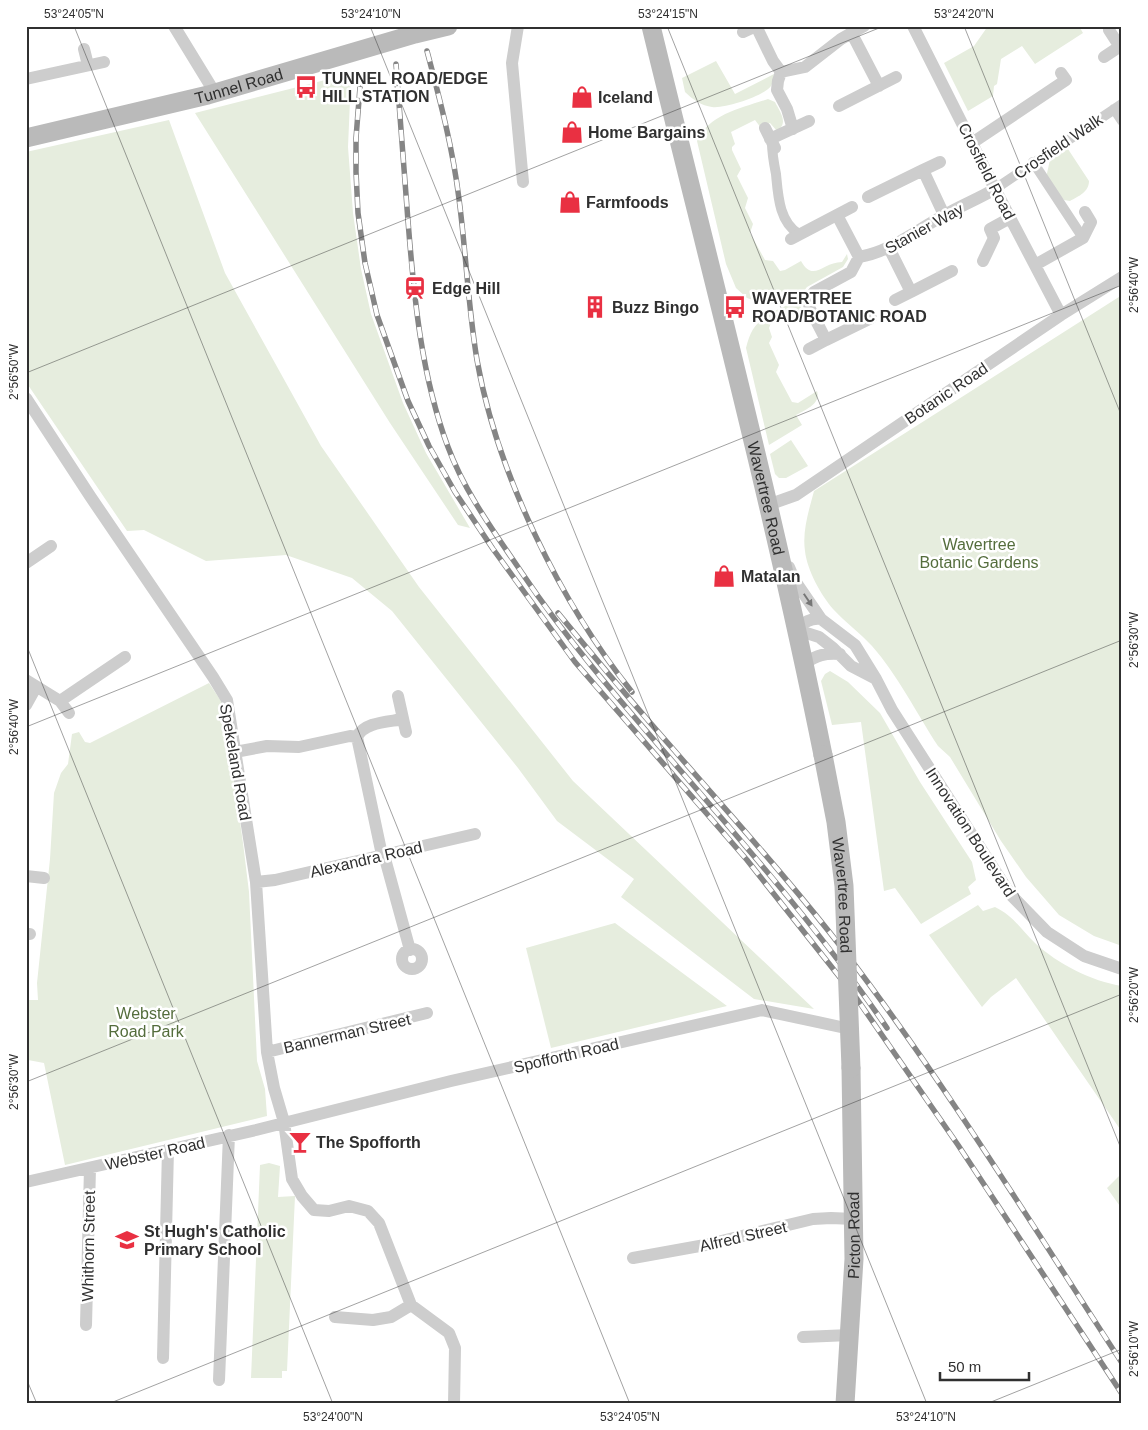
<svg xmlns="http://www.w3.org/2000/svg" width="1148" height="1430" viewBox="0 0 1148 1430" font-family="Arial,sans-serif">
<rect width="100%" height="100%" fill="#fff"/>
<path fill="#e6edde" d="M988,26H1079L1083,33L1035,64L1022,46L1001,59L997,84L994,86L993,96L968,111L944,63L974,46Z
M716,61L735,94L774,74C773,78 773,83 771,86C764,96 725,109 712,107C702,106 692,99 685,92L682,78Z
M345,75L351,77L348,147L353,213L361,269L371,314L403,403L426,453L470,528L458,525L390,423L195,113Z
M768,99L775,102C780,112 789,123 777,131L770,123L764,125L761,128L755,120L731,132L735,144L732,147V150L741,169L737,176L748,198L745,208L753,224L750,233L765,260L773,261L780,271L785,270L801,261C813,283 823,262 842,262L847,254L848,259L843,267L807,287L800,296L774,304H764L747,298L736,288L726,264L697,141C709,114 742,108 768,99Z
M169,120L225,273L321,446L419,587L573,781L814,1009L754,999L621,897L634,879L557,821L518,768L392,611L352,578L286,555L206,561L144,530L127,531L26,382V152Z
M1066,146L1089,181C1089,192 1079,196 1070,201L1064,200L1046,178L1051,155Z
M1122,295V946L1094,936L1059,915L1026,877L1001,841L950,757L938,746C917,714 897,674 872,646C860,633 845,622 833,609C821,595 807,570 805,551C802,531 809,510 814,491Z
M794,302L800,305L803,312L791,318L787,316L771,323L769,328L772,337L769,343L779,365L776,372L792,402L798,403L817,391C821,404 806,409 796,415L802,425L769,445L746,348C751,328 757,321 775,311C782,308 788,304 794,302Z
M791,440L808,466L786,478H779L775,474L770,454Z
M830,671L848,682L880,713L920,782L972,862L976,880L968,887L971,894L921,924L895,888L884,891L861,722L832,725L821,681L825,674Z
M209,683L223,704L243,843L249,892L257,1061L265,1089L267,1116L65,1165L44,1063L28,1060L29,1051H26V1000H38L37,983L50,859L54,793L61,773L68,764L72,734L79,732L85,742L90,743Z
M978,905L983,911L995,907C1014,916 1020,929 1035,943C1058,964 1091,981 1122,986V1132L1016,978L991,997L982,1007L929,935Z
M615,923L727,1006L551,1048L526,948Z
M269,1163L280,1166L278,1197L295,1196L287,1371H282V1378H251L260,1165Z
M1122,1173V1209L1107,1188Z"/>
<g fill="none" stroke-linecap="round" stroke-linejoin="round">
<path stroke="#cdcdcd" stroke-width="10" d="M1114,109L1122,121
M772,143C772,154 774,164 776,174C778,195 779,222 799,234
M1033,162L1083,238
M995,189L1122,104"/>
<path stroke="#cdcdcd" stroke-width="12" d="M174,26L215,93
M518,26L512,63L523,182
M913,26L995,189L1061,315
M1109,30L1120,47
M743,32L756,26L773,61L781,72
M851,32L879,86
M84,49L88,65
M1104,57L1122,45
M26,79L104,62
M839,106L896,77
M765,128L775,148
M793,129L787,109L777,90L778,81L781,72L805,67L841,39L864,26
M770,139L809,121
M972,143L1066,80L1061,73
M923,170L940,162
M868,197L923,170L944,215
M837,215L859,257
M791,239L852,207
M889,248L911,292L952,271
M983,261L994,238L990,229L1010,218
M1035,265L1083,238L1091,222L1085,212
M895,300L911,292
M871,318L826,340L810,309L808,300L814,292L851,272L859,257C890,252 915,231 943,216C960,206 978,199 995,189
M809,349L826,340
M26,398L90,496L213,677L227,700L256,882L267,1052L274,1088L284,1122L292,1179L302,1196L314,1210L329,1211L349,1206L368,1211L379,1223L411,1305L449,1333L455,1348L454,1404
M768,505L796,495L1061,315L1122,277
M26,563L51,546
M789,567L795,581L821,619L855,645L876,679L892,710L1010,894L1047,932L1084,956L1122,969
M821,619C810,618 804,622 797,630L819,637L833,648L851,666L876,679
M805,663C818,655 824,653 840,654
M26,680L60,701L69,713
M398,696L406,732
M60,701L125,657
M26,705L36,687
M235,752L267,746L299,747L350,736L357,737
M382,855L357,737C364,722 388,722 403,719
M384,855L410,950
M26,876L44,878
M256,882L275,880L475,834
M26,934H30
M402 959a10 10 0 1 1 20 0a10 10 0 1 1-20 0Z
M267,1052L427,1013
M26,1182L256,1130L451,1081L762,1010L850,1029
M633,1258L705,1245L813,1219L831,1218L854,1219
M335,1317L373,1320L391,1317L411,1305
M86,1325L90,1168
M803,1337L850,1335
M163,1358L168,1149
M219,1380L229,1135"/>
<g stroke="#bababa" stroke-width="19">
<path id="s1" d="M651,26C710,269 774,511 823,755"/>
<path id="s2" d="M26,138L208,95L415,34L448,26"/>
<path id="s3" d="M845,1404L854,1259L851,1068"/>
</g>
<defs>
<path id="rail" d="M427,51C440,100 453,149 459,199C466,252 468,306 477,360C497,473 560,602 632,692
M396,64C400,117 404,169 408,221C414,297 421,375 448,447C465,493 495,533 522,573C571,646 629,711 687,778C757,859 827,940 887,1028
M360,87L356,138V172L358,213L365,263L377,315L408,401L429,446L455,492L493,549L575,662L747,860L857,999L958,1145L1122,1394
M558,613C596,659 634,705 674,750C732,817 791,882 845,952C945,1083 1032,1225 1122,1363"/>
</defs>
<use href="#rail" stroke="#858585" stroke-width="5.5"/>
<use href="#rail" stroke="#fff" stroke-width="4" stroke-dasharray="11" stroke-linecap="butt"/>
<path stroke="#bababa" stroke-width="19" id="s4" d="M823,755L836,822L844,886L851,1068"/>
</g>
<defs><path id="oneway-solid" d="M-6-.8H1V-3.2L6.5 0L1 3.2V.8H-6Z" transform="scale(1.25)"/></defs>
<use fill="#777" href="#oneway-solid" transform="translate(808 600) rotate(56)"/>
<path fill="none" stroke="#303030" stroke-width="1" stroke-opacity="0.45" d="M74,26L630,1404M370,26L927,1404M667,26L1122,1151M964,26L1122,417M26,373L884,26M26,644L333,1404M26,727L1122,285M26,1082L1122,640M26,1378L37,1404M108,1404L1122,994M986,1404L1122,1349"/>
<defs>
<symbol id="bus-bare" viewBox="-9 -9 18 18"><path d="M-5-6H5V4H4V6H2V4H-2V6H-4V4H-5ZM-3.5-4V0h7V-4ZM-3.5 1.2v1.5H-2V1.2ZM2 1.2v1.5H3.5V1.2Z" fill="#e93042" stroke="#fff" stroke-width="2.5" paint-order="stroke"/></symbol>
<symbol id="shop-bare" viewBox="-9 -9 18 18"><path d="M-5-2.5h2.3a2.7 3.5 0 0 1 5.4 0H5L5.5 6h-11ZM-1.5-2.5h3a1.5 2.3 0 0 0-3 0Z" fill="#e93042" stroke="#fff" stroke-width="2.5" paint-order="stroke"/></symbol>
<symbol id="station-bare" viewBox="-9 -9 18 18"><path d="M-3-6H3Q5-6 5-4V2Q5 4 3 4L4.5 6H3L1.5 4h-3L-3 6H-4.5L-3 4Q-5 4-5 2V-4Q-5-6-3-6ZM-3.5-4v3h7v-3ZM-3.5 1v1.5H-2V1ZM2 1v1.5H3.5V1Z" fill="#e93042" stroke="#fff" stroke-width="2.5" paint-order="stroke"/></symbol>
<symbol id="building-bare" viewBox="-9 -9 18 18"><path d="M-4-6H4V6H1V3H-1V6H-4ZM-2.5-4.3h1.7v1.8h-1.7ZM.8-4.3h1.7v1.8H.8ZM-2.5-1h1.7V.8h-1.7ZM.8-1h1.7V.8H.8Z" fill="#e93042" stroke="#fff" stroke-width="2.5" paint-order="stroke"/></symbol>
<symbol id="bar-bare" viewBox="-9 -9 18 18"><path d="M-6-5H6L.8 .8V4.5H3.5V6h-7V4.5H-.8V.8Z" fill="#e93042" stroke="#fff" stroke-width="2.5" paint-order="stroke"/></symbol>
<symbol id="school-bare" viewBox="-9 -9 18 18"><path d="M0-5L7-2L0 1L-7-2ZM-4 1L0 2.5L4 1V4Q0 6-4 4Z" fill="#e93042" stroke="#fff" stroke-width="2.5" paint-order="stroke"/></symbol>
</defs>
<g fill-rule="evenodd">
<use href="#bus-bare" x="290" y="71" width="32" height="32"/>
<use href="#shop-bare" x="566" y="81" width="32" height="32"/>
<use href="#shop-bare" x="556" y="116" width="32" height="32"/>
<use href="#shop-bare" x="554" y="186" width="32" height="32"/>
<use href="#station-bare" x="399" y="272" width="32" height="32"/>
<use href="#building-bare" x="579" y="291" width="32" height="32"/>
<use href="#bus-bare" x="719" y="291" width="32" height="32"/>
<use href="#shop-bare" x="708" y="560" width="32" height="32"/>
<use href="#bar-bare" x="284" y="1126" width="32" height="32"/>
<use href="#school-bare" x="111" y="1224" width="32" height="32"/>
</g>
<g text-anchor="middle" stroke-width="5" stroke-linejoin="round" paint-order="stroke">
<g font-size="16" font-weight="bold" fill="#303030" stroke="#fff" text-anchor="start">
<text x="322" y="84">TUNNEL ROAD/EDGE<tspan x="322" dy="18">HILL STATION</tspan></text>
<text x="598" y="103">Iceland</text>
<text x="588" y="138">Home Bargains</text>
<text x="586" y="208">Farmfoods</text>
<text x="432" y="294">Edge Hill</text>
<text x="752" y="304">WAVERTREE<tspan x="752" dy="18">ROAD/BOTANIC ROAD</tspan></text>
<text x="612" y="313">Buzz Bingo</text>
<text x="741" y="582">Matalan</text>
<text x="316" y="1148">The Spofforth</text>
<text x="144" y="1237">St Hugh's Catholic<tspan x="144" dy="18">Primary School</tspan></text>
</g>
<g font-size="16" fill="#303030" stroke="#fff">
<text dy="6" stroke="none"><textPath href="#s2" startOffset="219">Tunnel Road</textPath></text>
<text transform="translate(1058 146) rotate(-34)" y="6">Crosfield Walk</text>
<text transform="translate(987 171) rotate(63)" y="6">Crosfield Road</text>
<text transform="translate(924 228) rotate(-29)" y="6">Stanier Way</text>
<text transform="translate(946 393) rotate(-34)" y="6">Botanic Road</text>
<text dy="6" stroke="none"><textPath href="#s1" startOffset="486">Wavertree Road</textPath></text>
<text transform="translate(236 762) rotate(80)" y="6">Spekeland Road</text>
<text transform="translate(971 832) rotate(57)" y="6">Innovation Boulevard</text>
<text transform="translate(366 859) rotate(-13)" y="6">Alexandra Road</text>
<text dy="6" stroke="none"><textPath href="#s4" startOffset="142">Wavertree Road</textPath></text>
<text transform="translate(347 1033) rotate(-13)" y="6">Bannerman Street</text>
<text transform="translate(566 1055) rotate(-13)" y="6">Spofforth Road</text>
<text transform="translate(155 1153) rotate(-13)" y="6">Webster Road</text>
<text transform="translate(743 1236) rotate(-13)" y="6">Alfred Street</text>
<text dy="6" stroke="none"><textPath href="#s3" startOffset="169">Picton Road</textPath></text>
<text transform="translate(88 1246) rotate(-89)" y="6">Whithorn Street</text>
</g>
<g font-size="16" fill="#546d3c" stroke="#fff">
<text x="979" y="550">Wavertree<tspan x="979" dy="18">Botanic Gardens</tspan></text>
<text x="146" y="1019">Webster<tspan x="146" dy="18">Road Park</tspan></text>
</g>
</g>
<rect width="1148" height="1430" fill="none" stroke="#ffffff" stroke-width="55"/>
<path d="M940 1372v8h89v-8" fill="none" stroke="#303030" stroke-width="2.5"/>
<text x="948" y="1372" font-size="15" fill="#303030" stroke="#ffffff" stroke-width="4" paint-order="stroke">50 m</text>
<rect x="28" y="28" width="1092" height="1374" fill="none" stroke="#303030" stroke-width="2"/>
<g font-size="12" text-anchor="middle" fill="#303030">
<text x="74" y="18">53°24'05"N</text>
<text x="371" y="18">53°24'10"N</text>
<text x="668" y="18">53°24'15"N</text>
<text x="964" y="18">53°24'20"N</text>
<text transform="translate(1134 285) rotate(-90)" y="4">2°56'40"W</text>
<text transform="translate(14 372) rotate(-90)" y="4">2°56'50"W</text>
<text transform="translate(1134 640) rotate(-90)" y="4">2°56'30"W</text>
<text transform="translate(14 727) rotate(-90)" y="4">2°56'40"W</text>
<text transform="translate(1134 995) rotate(-90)" y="4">2°56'20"W</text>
<text transform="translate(14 1082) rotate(-90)" y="4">2°56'30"W</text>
<text transform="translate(1134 1349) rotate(-90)" y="4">2°56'10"W</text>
<text x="333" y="1421">53°24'00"N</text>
<text x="630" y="1421">53°24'05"N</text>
<text x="926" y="1421">53°24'10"N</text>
</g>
</svg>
